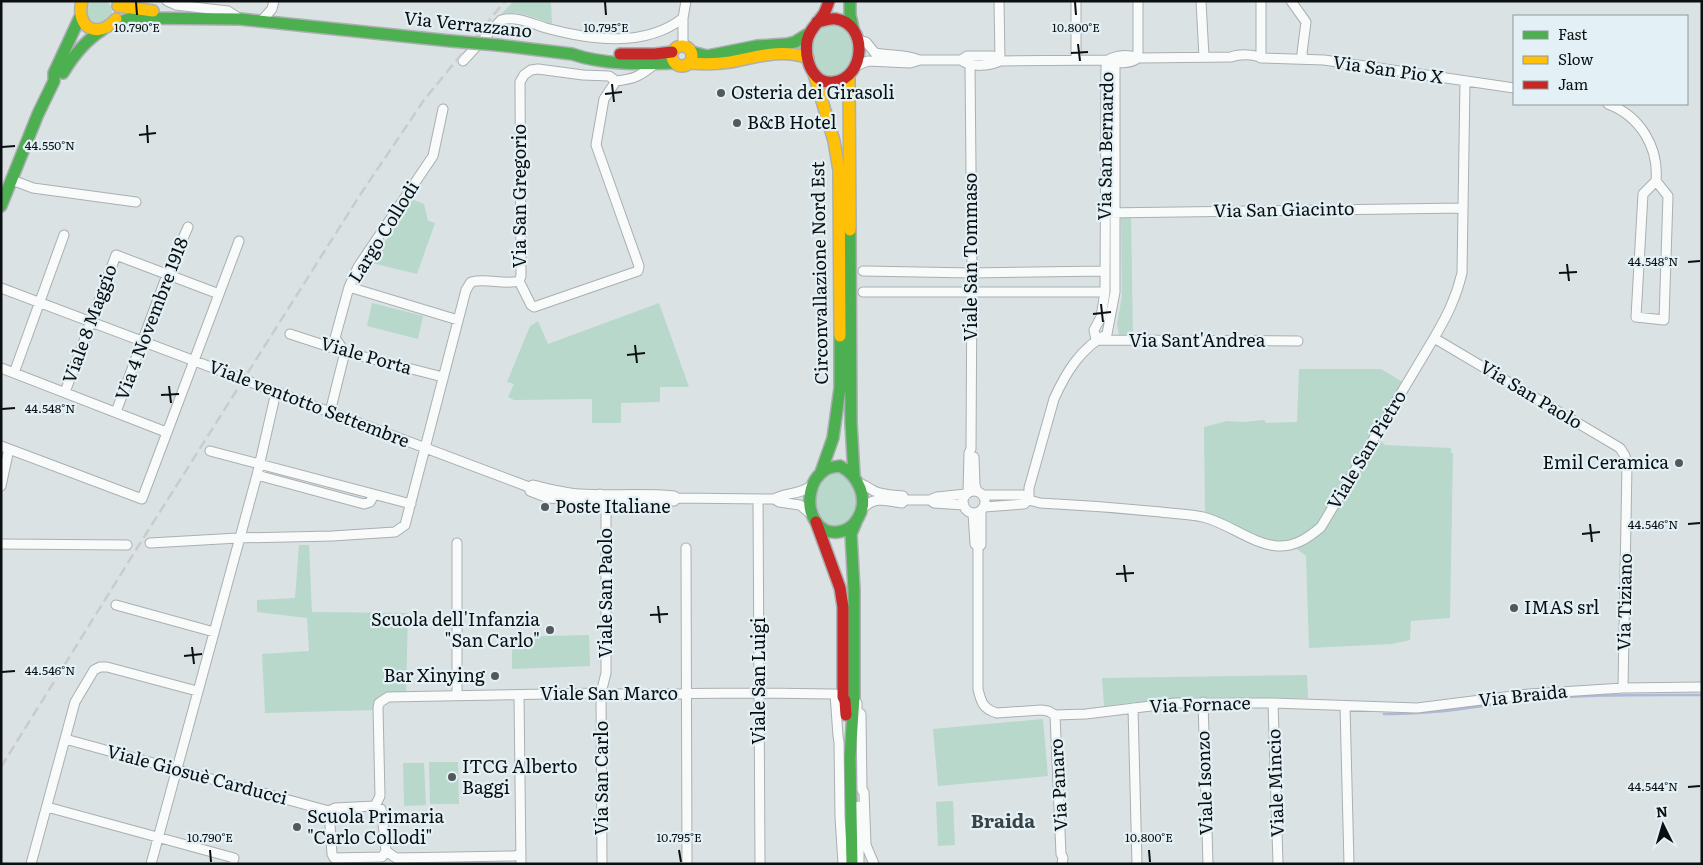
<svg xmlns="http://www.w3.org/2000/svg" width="1703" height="865" viewBox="0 0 1703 865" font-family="Literata,serif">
<rect width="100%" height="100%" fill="#dae2e4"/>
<path fill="#b8d8cb" d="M86 12a13 13 0 1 1 26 0a13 13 0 1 1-26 0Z
M514,1H551L552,24C535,18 519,10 501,14Z
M825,23L845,25C854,39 856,45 851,61C845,87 813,82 811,57C811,53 812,49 813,45C813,42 813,36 814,33C816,30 822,26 825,23Z
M414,200L424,204L428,221L435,223L417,274L372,263L410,202Z
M1121,218H1131L1133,336H1119L1117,324L1122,296Z
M372,303L423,316L418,339L367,326Z
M659,303L689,387H660V402L621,403V423H592V399L514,400L508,397L514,384L507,382L530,326L538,321L548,344Z
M1299,369H1381L1406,384L1375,435L1385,445L1451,448V453H1453L1450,618L1411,621L1410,640L1392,644L1309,648L1306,556L1293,546L1258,539L1205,517L1204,427L1227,421L1244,422L1264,420L1266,423L1297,422Z
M838,471C841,472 846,473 849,475C861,486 861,516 846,524C841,527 832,526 827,526L818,518L814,497L821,477Z
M299,545H309L312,612L408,613L406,693H387L374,701L373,710L265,713L262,654L309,651L307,618L257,612V600L295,598Z
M589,635L590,666L512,669V637Z
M1307,675L1308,698L1198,697L1163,699L1104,706L1102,678Z
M1043,719L1048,776L938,786L933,729Z
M429,762H458L459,804H430Z
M403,763H424L426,805L404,806Z
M953,801L955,845L938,846L936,802Z"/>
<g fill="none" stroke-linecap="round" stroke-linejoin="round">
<path stroke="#afb8d8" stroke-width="2.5" d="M1384,714C1434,715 1477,706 1525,700C1584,694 1643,695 1702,695"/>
<defs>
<path id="street" d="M167,1L176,5L228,11L240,19
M999,1L1000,61
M1076,1V60
M1138,1V58L1231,57C1239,54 1254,54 1261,58L1324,60L1514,88
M1201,1L1204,57
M1261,1V58
M1291,1L1306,22L1302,53L1303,59
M262,20L272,9L274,1
M858,40L866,42L875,53C889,56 906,54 919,60
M683,45V18L686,1
M961,60C970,68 990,66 1000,61L1108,60C1118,64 1130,64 1138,58C1129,54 1116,55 1108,60
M463,61L501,20C517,16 530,23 546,28C590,40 645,48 683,18
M856,66L868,61L910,63L920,60H961L967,56H993L1000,61
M1608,104C1640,116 1659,147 1656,181L1643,194L1636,317L1664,320L1668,196L1656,181
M12,180L33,188L136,202
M1105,213L1463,208
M863,271L972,273L1105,271
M519,281L531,305L534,307L638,271L639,266L596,145L604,99L616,81C635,79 640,76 655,64
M349,287L458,320
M1,288L529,487L530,491L548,498L592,501H674L677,498
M863,292H1105
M290,334L345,352L443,377
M1434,338L1620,448L1625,456L1627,465L1623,688
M1096,340L1094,330L1101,317L1105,292L1106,66L1108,60
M1098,340L1298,341
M1,368L166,432
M14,373L64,235
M65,392L116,255L219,294
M116,412L167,275L188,227
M330,412L345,352L335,338L349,287L358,267L433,156L443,109
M1,446L142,499L239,241
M210,451L411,504
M974,457L975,485L977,491
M257,475L364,504L370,502L374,495
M859,483C865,485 869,488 874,491C882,495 894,495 903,496L905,500
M1,486L9,449
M529,487L533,485C549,489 564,493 580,494C611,496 643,493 674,496L677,498L774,499C786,492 801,495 812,485
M963 502a11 11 0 1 1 22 0a11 11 0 1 1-22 0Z
M968,493L969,453L971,449L972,273L970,65
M600,494L606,501V673L601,693L602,864
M983,495H1023L1029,500L1040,503C1081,505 1121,508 1161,512C1175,514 1189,514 1203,517C1228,523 1252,544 1277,546C1295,547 1308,538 1321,527L1434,338C1447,316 1456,298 1462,273L1465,81
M758,499L760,864
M774,499L779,502L800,505L812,515
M930,500L934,503L964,505
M1029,500V488L1054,399C1066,372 1081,348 1107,334L1115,292V66L1108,60
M984,507L1024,504L1029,500
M861,510C875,495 883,501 902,503L905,500H930L937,497L966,494
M981,510V545L978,547V689C981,702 983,709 997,713L1041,710L1048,711L1055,715
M973,513L975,544L978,546
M150,543L238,538L332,536L395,532L405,525L466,290L471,282C487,278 504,285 519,281L521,276L520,82L524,75L531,70L538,69L583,75L609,76L616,81
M457,543V695
M1,544L127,545
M686,548L687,864
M116,605L214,632
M519,695L521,864
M1203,702L1208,864
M857,703V711L861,714L862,790L864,792L866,845L874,864
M1273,703L1278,864
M1345,706L1349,864
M1133,708L1137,864
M1055,715L1086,714L1175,703H1273L1417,708L1529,694L1623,688L1702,687
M1055,715L1061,854L1063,858L1062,864
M65,739L329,811
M375,806L380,796L378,708L379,703L388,697L601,693L611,694L759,693L832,694H835L838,736L839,742L840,817L843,864
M375,806L381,809L382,813L386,851L382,857L334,858L332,854L329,811L335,808Z
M47,807L234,858L232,864
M386,851L396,858L515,856L521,853
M31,864L75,702L94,670L100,667H107L197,691
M151,864L257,475L276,392
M859,864V806"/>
<path id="fast" d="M850,1V15L853,28
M112,25L132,18L240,19L451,41
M497,45L572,54C604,65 641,64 674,63
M692,52L707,56L757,46L787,44L795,42L808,34
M63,73C73,56 85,41 102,30
M1,206L38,114L54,81V73L80,17
M850,230L851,423L854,475
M840,466C859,476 869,499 858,518C849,534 827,538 816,522C805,506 809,480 825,470C829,467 835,467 840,466Z
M821,472L833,438L840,388V336
M852,864L850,757L854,697V590L851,534L856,522"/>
<path id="slow" d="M82,1C75,28 98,40 116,19
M118,6L153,11
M672 56a10 10 0 1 1 20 0a10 10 0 1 1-20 0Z
M690,63C703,64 717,64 730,62C757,57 781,48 808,58
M814,74L834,141L839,170L840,336
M849,77L850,230"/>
<path id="jam" d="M817,22C823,21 830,18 836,19C868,24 866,77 834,82C828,83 821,81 817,77C808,68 805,53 807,41C809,30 817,24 823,15C826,11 827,6 829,1
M620,54H655L672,52
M816,522L840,588L843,607V697L845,701L846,715"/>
</defs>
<use href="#street" stroke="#aaafb1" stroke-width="11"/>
<use href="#fast" stroke="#aaafb1" stroke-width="14"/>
<use href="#slow" stroke="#aaafb1" stroke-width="14"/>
<use href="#jam" stroke="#aaafb1" stroke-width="14"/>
<use href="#street" stroke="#f9fbfb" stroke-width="9"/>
<use href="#fast" stroke="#4caf50" stroke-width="11"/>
<use href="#slow" stroke="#ffc107" stroke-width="11"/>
<use href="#jam" stroke="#c62828" stroke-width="11"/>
<path stroke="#cacccc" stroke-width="2.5" stroke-dasharray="10 5" stroke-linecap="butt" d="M1,767L139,545L360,195L424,100L505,1"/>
<defs>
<path id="fast-bridge" d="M451,41L497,45"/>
</defs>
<use href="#fast-bridge" stroke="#aaafb1" stroke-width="14" stroke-linecap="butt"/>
<use href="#fast-bridge" stroke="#4caf50" stroke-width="11"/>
</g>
<path fill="none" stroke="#0b0f11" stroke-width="2" d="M136,2L137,15M605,2L606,15M1075,2L1076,15M1078,44L1080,61M1071,53L1088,52M612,84L614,102M605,94L622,92M147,125L148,143M139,135L156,133M2,147L15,146M1688,262L1700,261M1567,264L1569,281M1559,273L1577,272M1101,304L1103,322M1093,314L1111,312M635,345L637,363M627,355L645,353M169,386L171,403M161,395L179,394M2,409L15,408M1590,524L1592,542M1688,524L1700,523M1582,534L1600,532M1124,565L1126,582M1116,574L1134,573M658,606L660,623M650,615L668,614M192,647L194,664M184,656L202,654M2,672L15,671M1688,787L1700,786M210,850L211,862M679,850L681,862M1149,850L1150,862"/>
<g fill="#53595b" stroke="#e3f1f6" stroke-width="2">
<circle cx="721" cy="93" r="5"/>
<circle cx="737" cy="123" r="5"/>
<circle cx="1679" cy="463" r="5"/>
<circle cx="545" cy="507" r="5"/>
<circle cx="1514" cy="608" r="5"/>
<circle cx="550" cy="630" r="5"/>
<circle cx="495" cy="676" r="5"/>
<circle cx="452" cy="777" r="5"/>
<circle cx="297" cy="827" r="5"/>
</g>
<g text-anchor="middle" stroke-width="4.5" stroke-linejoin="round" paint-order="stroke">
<g font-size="18" fill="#0b0f11" stroke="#e3f1f6">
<text transform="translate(468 25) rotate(6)" y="6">Via Verrazzano</text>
<text transform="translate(1388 70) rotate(8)" y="6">Via San Pio X</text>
<text transform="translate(1106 146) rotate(-89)" y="6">Via San Bernardo</text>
<text transform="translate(520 196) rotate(-90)" y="6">Via San Gregorio</text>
<text transform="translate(1284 210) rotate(-1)" y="6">Via San Giacinto</text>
<text transform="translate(384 232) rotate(-58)" y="6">Largo Collodi</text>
<text transform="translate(971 257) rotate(-90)" y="6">Viale San Tommaso</text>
<text transform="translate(820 273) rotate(-91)" y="6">Circonvallazione Nord Est</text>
<text transform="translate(152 319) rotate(-69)" y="6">Via 4 Novembre 1918</text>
<text transform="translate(90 324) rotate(-70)" y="6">Viale 8 Maggio</text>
<text x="1197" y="347">Via Sant'Andrea</text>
<text transform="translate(366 356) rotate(16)" y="6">Viale Porta</text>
<text transform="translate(1531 395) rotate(31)" y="6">Via San Paolo</text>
<text transform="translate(309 404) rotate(21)" y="6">Viale ventotto Settembre</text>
<text transform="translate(1367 450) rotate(-59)" y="6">Viale San Pietro</text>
<text transform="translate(606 593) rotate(-90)" y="6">Viale San Paolo</text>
<text transform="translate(1625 602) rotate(-89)" y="6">Via Tiziano</text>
<text transform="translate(759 681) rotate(-90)" y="6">Viale San Luigi</text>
<text x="609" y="700">Viale San Marco</text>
<text transform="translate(1523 696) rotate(-6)" y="6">Via Braida</text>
<text transform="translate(1200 705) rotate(-2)" y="6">Via Fornace</text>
<text transform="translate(197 775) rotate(15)" y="6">Viale Giosuè Carducci</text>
<text transform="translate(602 778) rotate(-90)" y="6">Via San Carlo</text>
<text transform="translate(1205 783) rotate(-92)" y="6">Viale Isonzo</text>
<text transform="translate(1276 783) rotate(-92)" y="6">Viale Mincio</text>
<text transform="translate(1059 785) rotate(-93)" y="6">Via Panaro</text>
</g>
<g font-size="18" fill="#0b0f11" stroke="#e3f1f6" text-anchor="start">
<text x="731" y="99">Osteria dei Girasoli</text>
<text x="747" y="129">B&amp;B Hotel</text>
<text x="1669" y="469" text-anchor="end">Emil Ceramica</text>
<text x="555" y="513">Poste Italiane</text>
<text x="1524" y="614">IMAS srl</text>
<text x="540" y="626" text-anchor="end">Scuola dell'Infanzia<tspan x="540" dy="21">"San Carlo"</tspan></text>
<text x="485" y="682" text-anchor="end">Bar Xinying</text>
<text x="462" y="773">ITCG Alberto<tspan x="462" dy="21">Baggi</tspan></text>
<text x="307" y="823">Scuola Primaria<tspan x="307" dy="21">"Carlo Collodi"</tspan></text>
</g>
<g font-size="19" font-weight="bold" fill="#384347" stroke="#e3f1f6">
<text x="1003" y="828">Braida</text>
</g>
</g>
<g font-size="12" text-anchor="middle" fill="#0b0f11" stroke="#e3f1f6" stroke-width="4.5" stroke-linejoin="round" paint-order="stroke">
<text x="137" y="32">10.790°E</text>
<text x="606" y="32">10.795°E</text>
<text x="1076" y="32">10.800°E</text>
<text x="50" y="150">44.550°N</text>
<text x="1653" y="266">44.548°N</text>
<text x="50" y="413">44.548°N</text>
<text x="1653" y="529">44.546°N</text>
<text x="50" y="675">44.546°N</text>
<text x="1653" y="791">44.544°N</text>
<text x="210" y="842">10.790°E</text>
<text x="679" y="842">10.795°E</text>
<text x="1149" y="842">10.800°E</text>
</g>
<rect width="1703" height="865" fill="none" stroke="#0b0f11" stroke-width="5"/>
<rect x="1513" y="15" width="175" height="90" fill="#e3f1f6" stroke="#8d979a"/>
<rect x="1523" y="31" width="25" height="8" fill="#4caf50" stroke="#8d979a"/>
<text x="1558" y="40" font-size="15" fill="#0b0f11">Fast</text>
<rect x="1523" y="56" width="25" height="8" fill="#ffc107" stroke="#8d979a"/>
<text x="1558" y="65" font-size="15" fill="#0b0f11">Slow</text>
<rect x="1523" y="81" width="25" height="8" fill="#c62828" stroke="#8d979a"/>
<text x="1558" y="90" font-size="15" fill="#0b0f11">Jam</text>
<g transform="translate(1663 825) rotate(355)" stroke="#e3f1f6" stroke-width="4" paint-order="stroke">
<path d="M0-4L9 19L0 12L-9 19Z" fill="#0b0f11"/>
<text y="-8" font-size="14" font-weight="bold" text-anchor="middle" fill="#0b0f11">N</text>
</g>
</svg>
